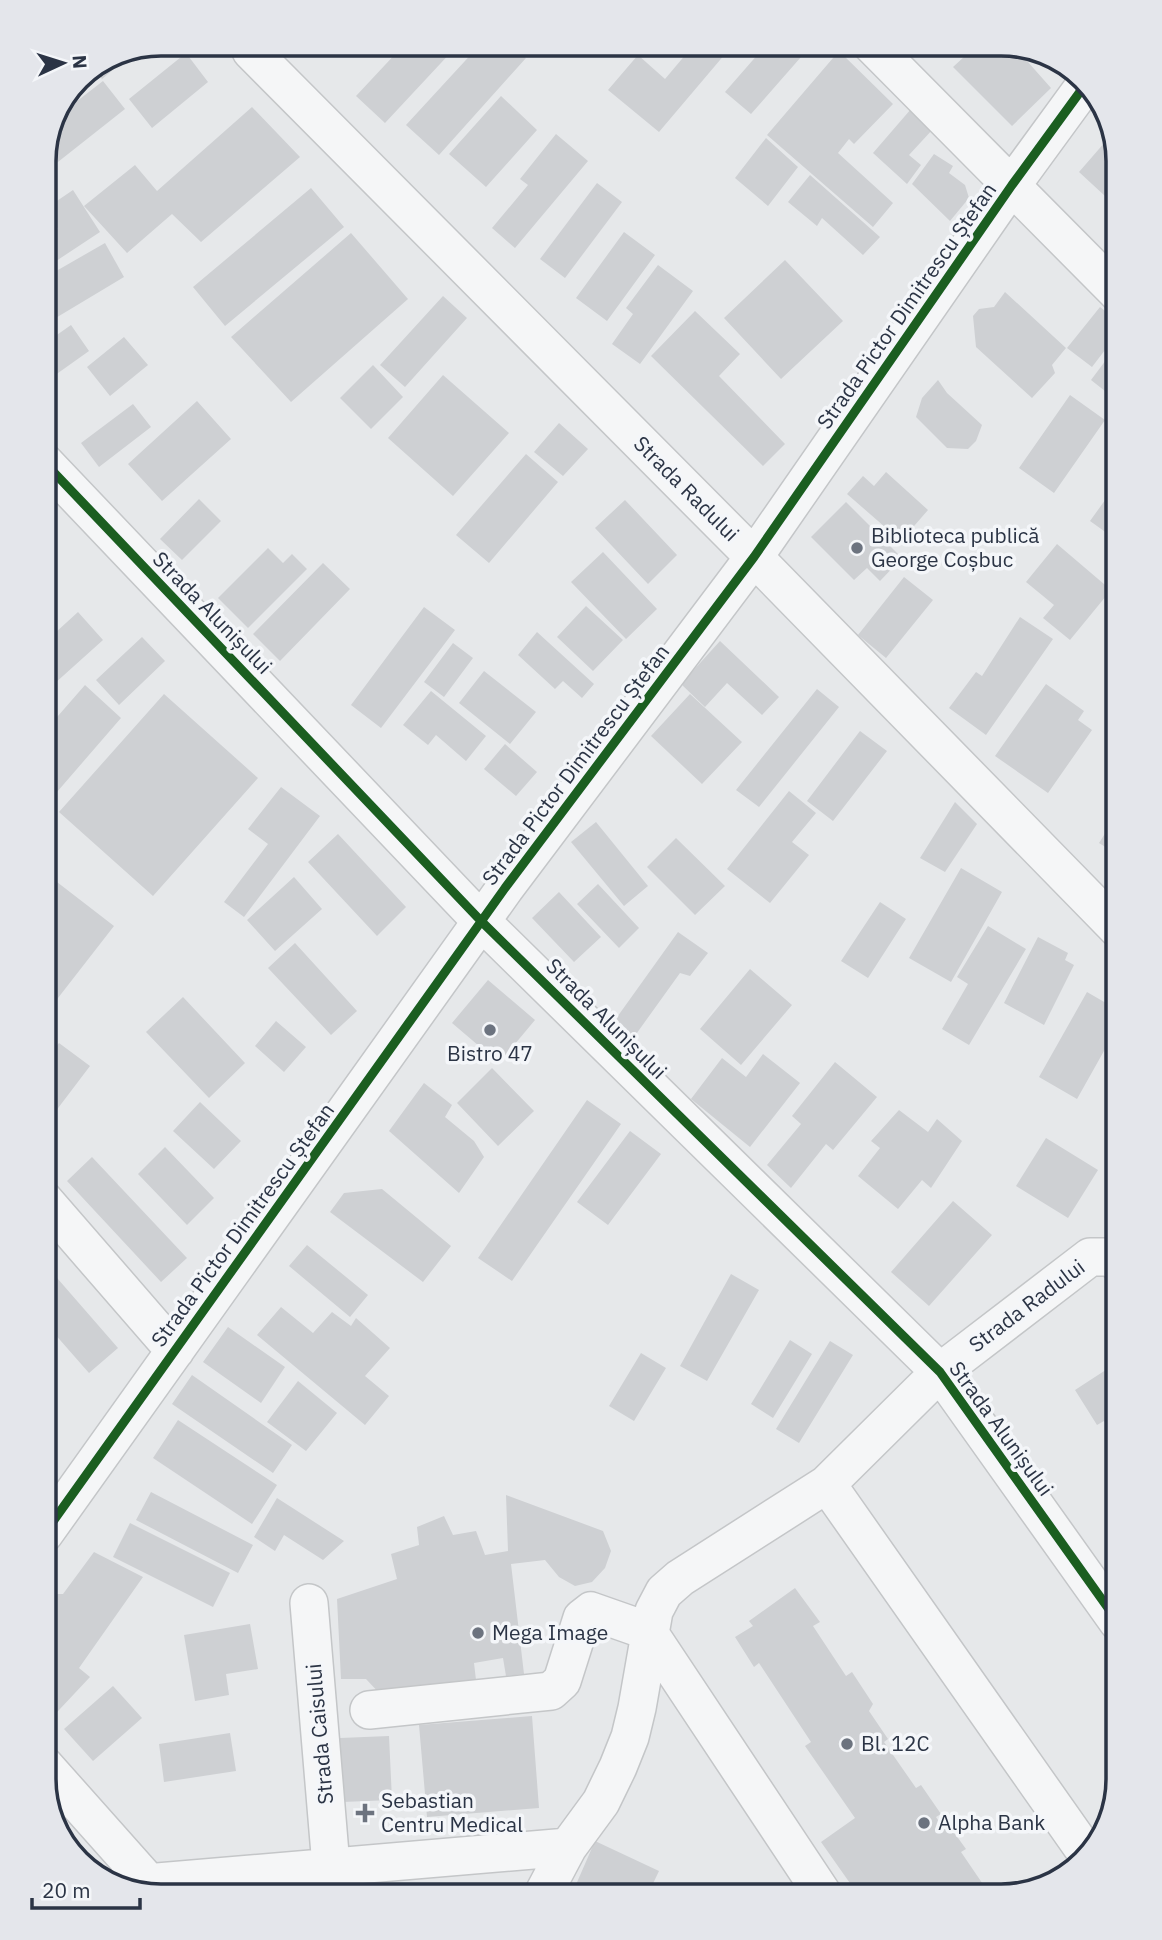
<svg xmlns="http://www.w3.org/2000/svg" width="1162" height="1940" viewBox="0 0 1162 1940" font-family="'IBM Plex Sans',sans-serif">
<rect width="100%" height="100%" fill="#e6e8ea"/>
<path fill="#ced0d3" d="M978,44L1013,45L1051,88L1012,126L953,67Z
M765,46H805L808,49L751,114L725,92Z
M692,47H731L659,132L608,90L638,55L665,79Z
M454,49L385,123L356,96L399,50Z
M476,49H516L526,58L439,155L406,125Z
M839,51L893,104L854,144L849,139L838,153L893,203L873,227L767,135Z
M134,52L102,79L93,68L117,53Z
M186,53L208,82L152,128L129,99Z
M103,81L125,109L44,173V154L63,112Z
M501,96L537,130L486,187L449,154Z
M252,107L300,157L201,242L172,214L127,253L84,206L135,165L157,191Z
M911,109L933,129L909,155L921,165L907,184L873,153Z
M556,134L588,161L515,248L492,228L528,185L520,179Z
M1112,134L1118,161V208L1079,172Z
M766,138L798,167L768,206L735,178Z
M934,154L953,166L949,173L965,185L969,198L950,221L912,184Z
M810,175L880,237L863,255L822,218L817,226L788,202Z
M597,183L622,202L565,278L540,259Z
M311,188L344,227L225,326L193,287Z
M73,190L100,232L44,269V238L58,229L45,209Z
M624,232L655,255L607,321L576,298Z
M351,233L408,299L291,402L231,337Z
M105,243L124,277L44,325V278Z
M785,260L843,321L781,379L724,318Z
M658,265L693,291L640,364L612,344L633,314L626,308Z
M1005,292L1066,348L1052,365L1055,373L1032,398L976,347L973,316L979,309L994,307Z
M443,296L467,318L405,387L380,365Z
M1100,307L1118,321V333L1092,367L1067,348Z
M695,311L740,354L719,376L785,444L763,466L651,356Z
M71,325L89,351L44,383V344Z
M124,337L148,365L110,396L87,367Z
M1118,344V384L1110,395L1091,380Z
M373,365L403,397L371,429L340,398Z
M443,375L509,433L453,496L388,438Z
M938,380L947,393L982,425L976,441L968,449L947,448L916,417L922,398Z
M1070,395L1105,420L1054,493L1019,468Z
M197,401L231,439L162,501L128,464Z
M133,404L151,427L99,467L81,443Z
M559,423L588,449L563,476L534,452Z
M526,454L558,482L489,563L456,535Z
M886,472L928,510L901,541L847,494L863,476L874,486Z
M1118,482V541L1090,521Z
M199,499L221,521L182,560L160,539Z
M625,500L677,555L648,584L595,528Z
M846,502L902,558L880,581L867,568L854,580L811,537Z
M1057,544L1111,590L1070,640L1043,618L1054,605L1026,582Z
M268,548L283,563L292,554L307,569L248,628L218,598Z
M603,552L657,609L626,639L571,582Z
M323,563L350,589L280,661L253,634Z
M904,577L933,600L886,658L858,635Z
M586,606L623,640L593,671L557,637Z
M424,607L455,630L381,728L351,705Z
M78,612L103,640L44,693V643Z
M1020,617L1053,639L986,735L949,708L976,672L982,676Z
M537,632L594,684L582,698L563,681L555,689L518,655Z
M142,637L165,661L119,705L96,680Z
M720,641L779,697L762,715L727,683L705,707L681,684Z
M453,643L473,658L444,697L424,682Z
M484,671L536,712L510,744L459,703Z
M1046,684L1084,711L1078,720L1092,730L1048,793L995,756Z
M85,685L121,718L44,807V732Z
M817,689L839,707L759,807L736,790Z
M431,691L486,736L466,761L436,735L428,745L403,725Z
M164,694L258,778L153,896L59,812Z
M690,694L742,742L702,784L651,736Z
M860,731L887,751L833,821L807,801Z
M505,744L537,772L516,796L484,769Z
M281,787L320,816L244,917L224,902L268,844L248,829Z
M789,791L816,813L792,842L809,855L770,903L727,869Z
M955,802L977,824L945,872L920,858Z
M1118,813V855L1099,843Z
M596,822L648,886L624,906L571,842Z
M338,834L406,907L377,936L308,862Z
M676,838L725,886L695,915L647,867Z
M961,868L1002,892L951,982L909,958Z
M44,872L114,926L44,1016Z
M294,877L322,909L275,951L247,920Z
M598,884L639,928L619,948L577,904Z
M559,892L601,937L574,962L532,918Z
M880,902L906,919L868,978L841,961Z
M988,926L1026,949L969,1045L942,1029L968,984L957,977Z
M678,932L708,953L690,976L680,973L629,1044L610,1027Z
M1038,937L1068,953L1065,960L1074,965L1044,1025L1004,1003Z
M295,943L357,1011L331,1035L268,968Z
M750,969L792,1005L741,1065L700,1029Z
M488,980L535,1020L499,1063L452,1023Z
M1087,992L1118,1010V1026L1077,1099L1039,1077Z
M183,997L245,1063L209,1098L146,1032Z
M276,1021L306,1047L284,1072L255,1046Z
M59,1043L90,1066L46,1124L44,1062Z
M763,1054L800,1083L750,1147L691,1099L722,1058L746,1077Z
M835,1062L877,1097L833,1150L826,1144L791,1188L767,1165L801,1124L792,1116Z
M492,1068L534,1111L498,1146L457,1103Z
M424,1083L452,1105L445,1117L474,1141L484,1157L459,1193L389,1131Z
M587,1100L621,1124L512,1281L478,1258Z
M200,1102L241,1141L214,1169L173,1131Z
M899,1110L928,1132L937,1119L962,1141L931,1188L922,1180L898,1209L858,1176L880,1148L871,1141Z
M630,1131L661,1154L608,1225L577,1202Z
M1046,1138L1098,1170L1068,1218L1016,1186Z
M165,1147L214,1198L187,1225L138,1174Z
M92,1157L187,1258L161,1282L67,1181Z
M382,1189L451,1246L423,1282L330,1212L344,1193Z
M953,1201L992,1235L929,1306L891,1272Z
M307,1245L368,1295L350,1317L289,1266Z
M44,1263L118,1348L89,1373L53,1332L44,1341Z
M731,1274L759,1290L707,1381L680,1366Z
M281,1307L313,1333L332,1312L351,1326L356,1318L390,1348L365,1376L389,1396L365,1425L257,1335Z
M228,1327L285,1367L261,1403L203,1362Z
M790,1340L812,1354L773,1418L751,1404Z
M830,1341L853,1355L799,1443L776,1429Z
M641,1353L666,1368L634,1421L609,1406Z
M1118,1362V1442L1104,1421L1097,1425L1075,1390Z
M192,1375L292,1445L273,1473L172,1404Z
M298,1381L337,1413L306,1451L267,1422Z
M178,1420L277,1485L252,1524L153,1458Z
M151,1492L253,1545L238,1573L136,1520Z
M506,1495L603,1531L611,1551L605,1568L592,1582L575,1586L559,1577L545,1560L511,1564L524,1674L506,1676L503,1658L474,1663L476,1680L382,1696L366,1679H341L337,1599L397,1579L391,1554L419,1545L417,1527L444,1516L453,1535L476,1531L485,1555L508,1551Z
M277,1498L344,1541L323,1560L284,1535L275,1551L254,1537Z
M130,1523L230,1573L213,1607L113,1557Z
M94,1552L143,1577L79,1668L90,1677L44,1726V1604L50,1594H63Z
M795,1588L820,1622L813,1626L846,1676L852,1672L873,1704L869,1711L888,1739L884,1742L916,1788L921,1785L941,1814L936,1817L940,1823L945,1820L966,1849L961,1852L991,1896H859L821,1842L855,1818L805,1746L811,1742L759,1663L754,1667L735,1637L753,1626L749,1621Z
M250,1624L258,1669L226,1674L229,1695L195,1701L184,1635Z
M113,1686L142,1718L93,1761L64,1729Z
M532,1716L539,1808L427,1817L419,1725Z
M230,1733L236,1771L164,1782L159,1744Z
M389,1736L392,1800L342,1802L340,1738Z
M595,1841L659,1871L647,1896H571Z"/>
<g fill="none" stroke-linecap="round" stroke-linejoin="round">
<defs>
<path id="minor" d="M872,45L1118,293
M251,51L754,557L1118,929
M44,462L481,921L940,1372L1118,1622
M44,1200L175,1351
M827,1484L1087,1854
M44,1534L505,888L754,557L1012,185L1085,85
M309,1603L331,1866
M369,1710L551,1691L562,1681L582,1618L591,1611L648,1631L824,1896
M44,1765L149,1883
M122,1885L568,1847
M542,1896L568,1847L601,1802L618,1767L630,1737L637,1708L654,1611L664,1592L680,1578L827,1484L940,1372L1090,1257H1108L1118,1262"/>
</defs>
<use href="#minor" stroke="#c4c6c8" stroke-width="40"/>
<use href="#minor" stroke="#f5f6f7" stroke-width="37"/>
<defs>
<path id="cycleway" d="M44,462L481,921L940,1372L1118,1622
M44,1534L505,888L754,557L1012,185L1085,85"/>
</defs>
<use href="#cycleway" stroke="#f4f6f9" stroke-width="13"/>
<use href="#cycleway" stroke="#1b5e20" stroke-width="9"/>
</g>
<g fill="#6c737f" stroke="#f4f6f9" stroke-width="2.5">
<circle cx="857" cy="548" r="7"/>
<circle cx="490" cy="1030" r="7"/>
<circle cx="478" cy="1633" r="7"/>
<circle cx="847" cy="1744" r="7"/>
<path d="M361.5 1802.5h7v7h7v7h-7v7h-7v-7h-7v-7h7z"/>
<circle cx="924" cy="1823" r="7"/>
</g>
<g text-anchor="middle" stroke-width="7" stroke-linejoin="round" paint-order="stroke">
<g font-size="21" fill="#2b3445" stroke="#f4f6f9">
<text transform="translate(907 306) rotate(-55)" y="7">Strada Pictor Dimitrescu Ștefan</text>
<text transform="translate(686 489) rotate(45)" y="7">Strada Radului</text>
<text transform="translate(212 613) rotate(46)" y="7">Strada Alunișului</text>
<text transform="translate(576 765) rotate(-53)" y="7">Strada Pictor Dimitrescu Ștefan</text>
<text transform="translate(606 1019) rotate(45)" y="7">Strada Alunișului</text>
<text transform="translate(243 1225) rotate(-54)" y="7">Strada Pictor Dimitrescu Ștefan</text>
<text transform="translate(1027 1306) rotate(-37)" y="7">Strada Radului</text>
<text transform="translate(1001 1429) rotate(54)" y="7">Strada Alunișului</text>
<text transform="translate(320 1734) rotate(-95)" y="7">Strada Caisului</text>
</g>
<g font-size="21" fill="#2b3445" stroke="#f4f6f9" text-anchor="start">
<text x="871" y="543">Biblioteca publică<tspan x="871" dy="24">George Coșbuc</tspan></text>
<text x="490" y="1061" text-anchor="middle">Bistro 47</text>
<text x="492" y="1640">Mega Image</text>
<text x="861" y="1751">Bl. 12C</text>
<text x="381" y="1808">Sebastian<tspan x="381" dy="24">Centru Medical</tspan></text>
<text x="938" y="1830">Alpha Bank</text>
</g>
</g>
<path d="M0 0H1162V1940H0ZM161 56H1001A105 105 0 0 1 1106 161V1779A105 105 0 0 1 1001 1884H161A105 105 0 0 1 56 1779V161A105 105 0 0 1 161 56Z" fill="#e4e6eb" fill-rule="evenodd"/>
<path fill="none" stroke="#2b3445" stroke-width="3.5" d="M161 56H1001A105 105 0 0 1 1106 161V1779A105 105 0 0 1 1001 1884H161A105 105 0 0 1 56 1779V161A105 105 0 0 1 161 56Z"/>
<g transform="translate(63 63) rotate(86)" stroke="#f4f6f9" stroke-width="5" paint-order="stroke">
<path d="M0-5L12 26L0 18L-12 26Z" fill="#2b3445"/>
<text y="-10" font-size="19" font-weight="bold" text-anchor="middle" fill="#2b3445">N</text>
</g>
<path d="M32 1898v10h108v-10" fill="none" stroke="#2b3445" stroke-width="3.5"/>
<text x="42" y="1898" font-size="21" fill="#2b3445" stroke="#f4f6f9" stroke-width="5" paint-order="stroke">20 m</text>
</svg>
